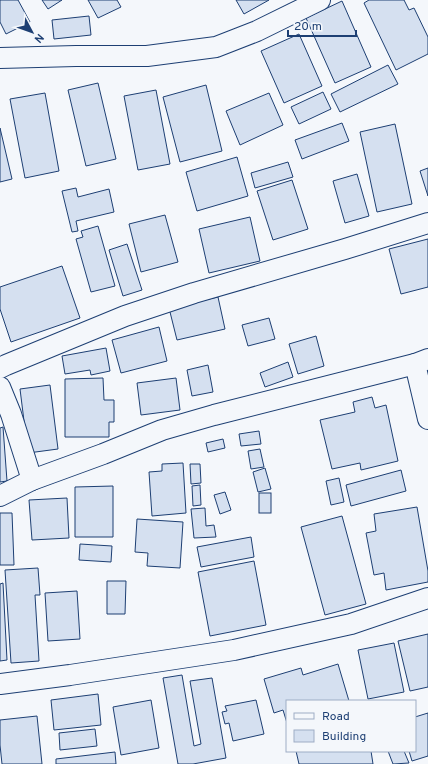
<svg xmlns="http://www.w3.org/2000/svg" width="428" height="764" viewBox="0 0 428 764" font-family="Overpass,sans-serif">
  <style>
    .building { fill: #d5e0f0; stroke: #1d3f73 }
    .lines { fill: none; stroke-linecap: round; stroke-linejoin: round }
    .street-casing { stroke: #1d3f73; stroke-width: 22 }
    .street { stroke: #f4f7fb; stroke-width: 20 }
  </style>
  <rect width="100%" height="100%" fill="#f4f7fb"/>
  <!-- building -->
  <g class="building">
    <path d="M0,0H18L30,22L6,34L0,22Z"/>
    <path d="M42,0H62L48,9Z"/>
    <path d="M88,0H117L121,7L98,18Z"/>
    <path d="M236,0H269L244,14Z"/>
    <path d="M369,0H404L409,10L414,8L428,37V54L396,70L364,3Z"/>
    <path d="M342,1L371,67L335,83L306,18Z"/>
    <path d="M89,16L91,35L54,39L52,20Z"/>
    <path d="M299,34L322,86L284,103L261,51Z"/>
    <path d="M388,65L398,84L340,112L331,94Z"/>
    <path d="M98,83L116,159L86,166L68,90Z"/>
    <path d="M206,85L222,151L180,162L163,97Z"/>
    <path d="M156,90L170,164L138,170L124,96Z"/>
    <path d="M323,92L331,109L299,124L291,107Z"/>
    <path d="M45,93L59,171L25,178L10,99Z"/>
    <path d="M269,93L283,125L240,145L226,111Z"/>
    <path d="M342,123L349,141L302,159L295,140Z"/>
    <path d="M395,124L412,204L377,212L360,132Z"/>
    <path d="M0,128L12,179L0,182Z"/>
    <path d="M237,157L248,196L197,211L186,172Z"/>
    <path d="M288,162L293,177L255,188L251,173Z"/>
    <path d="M428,168V196L420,171Z"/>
    <path d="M357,174L369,216L345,223L333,181Z"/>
    <path d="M292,180L308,229L273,240L257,191Z"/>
    <path d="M76,188L78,197L109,189L114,212L76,221L78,231L72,232L62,191Z"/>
    <path d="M165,215L178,262L141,272L129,224Z"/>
    <path d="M250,217L260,261L209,273L199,229Z"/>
    <path d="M98,226L115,286L91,292L76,239L83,237L81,231Z"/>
    <path d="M428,239V287L401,294L389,249Z"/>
    <path d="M127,244L142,290L123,296L109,250Z"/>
    <path d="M62,266L80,318L11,342L0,309V287Z"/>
    <path d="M218,297L225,329L177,340L169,308Z"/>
    <path d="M269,318L275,339L248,346L242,325Z"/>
    <path d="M159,327L167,361L121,373L112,340Z"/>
    <path d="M316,336L324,366L298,374L289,344Z"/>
    <path d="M106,348L110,371L91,375L90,370L65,374L62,356Z"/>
    <path d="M288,362L293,377L265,387L260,373Z"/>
    <path d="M208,365L213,392L192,396L187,370Z"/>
    <path d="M103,378L104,400H114V422H109V437H65V379Z"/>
    <path d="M176,378L180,410L141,415L137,383Z"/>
    <path d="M50,385L58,449L28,453L20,389Z"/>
    <path d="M372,397L375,408L386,405L398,461L361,470L360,463L332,469L320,420L355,412L353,402Z"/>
    <path d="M3,427L7,481L0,482V428Z"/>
    <path d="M259,431L261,444L241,446L239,434Z"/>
    <path d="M223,439L225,448L208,452L206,443Z"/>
    <path d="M260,449L264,467L251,469L248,451Z"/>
    <path d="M183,463L186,513L152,516L149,472L162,471V464Z"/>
    <path d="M190,464H200L201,483L191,484Z"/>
    <path d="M265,468L271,489L258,492L253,472Z"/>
    <path d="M401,470L406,491L351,506L346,485Z"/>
    <path d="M339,478L344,502L331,505L326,481Z"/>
    <path d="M200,485L201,505L193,506L192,486Z"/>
    <path d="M113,486V537H75V487Z"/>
    <path d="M225,492L231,510L220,514L214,495Z"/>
    <rect x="259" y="493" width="12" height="20"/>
    <path d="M67,498L69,538L32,540L29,500Z"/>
    <path d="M417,507L428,571V582L386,590L384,573L374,575L366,533L376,531L374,514Z"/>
    <path d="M205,508L206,526L214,525L216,537L194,538L191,509Z"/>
    <path d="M0,513H12L14,565H0Z"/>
    <path d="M342,516L366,604L325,615L301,527Z"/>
    <path d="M137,519L183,522L180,568L147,566L148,553L135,552Z"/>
    <path d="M251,537L254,557L201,567L197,547Z"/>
    <path d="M80,544L112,546L111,562L79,560Z"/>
    <path d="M254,561L266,625L210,636L198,572Z"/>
    <path d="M38,568L40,595H35L39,661L11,663L5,570Z"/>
    <path d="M107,581H126L125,614H107Z"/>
    <path d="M3,583L7,660L0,661V584Z"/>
    <path d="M77,591L80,639L48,641L45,593Z"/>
    <path d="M428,634V687L410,691L398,641Z"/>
    <path d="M394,643L404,692L368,699L358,650Z"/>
    <path d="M338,664L349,701H287V723L283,710L274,713L264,679L301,668L303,675Z"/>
    <path d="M182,675L194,746L201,744L190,681L212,678L226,758L193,764H178L163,678Z"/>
    <path d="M98,694L101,725L54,730L51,700Z"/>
    <path d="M151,700L159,748L121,755L113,707Z"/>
    <path d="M256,700L264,734L233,741L229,723L225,724L222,712L227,711L225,706Z"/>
    <path d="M428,713V756L412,761L409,751H415V717Z"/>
    <path d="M37,716L42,764H2L0,745V720Z"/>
    <path d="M95,729L97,746L60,750L59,733Z"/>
    <path d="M296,751H371L373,764H299Z"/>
    <path d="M388,751H404L409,763L393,764Z"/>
    <path d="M115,752L116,764H56V759Z"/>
  </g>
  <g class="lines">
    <defs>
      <g id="street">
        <path d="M0,58L76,56H147L216,47L257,31L320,0"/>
        <path d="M415,364L428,419"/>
        <path d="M0,368L6,365L125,316L194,293L345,249L428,223"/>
        <path d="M0,387L11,414L32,480"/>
        <path d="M0,496L32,480L103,454L162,430L214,415L415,364L428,359"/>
        <path d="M0,684L70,675L234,650L351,624L428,598"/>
      </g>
    </defs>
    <!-- street casing -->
    <use href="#street" class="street-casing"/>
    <!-- street -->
    <use href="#street" class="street"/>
  </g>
  <!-- legend -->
  <rect x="286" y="700" width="130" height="52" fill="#f4f7fb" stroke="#9eadc5"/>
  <rect x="294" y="713" width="20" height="6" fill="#f4f7fb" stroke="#9eadc5"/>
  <text x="322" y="720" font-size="12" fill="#1d3f73">Road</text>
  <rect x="294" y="730" width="20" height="12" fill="#d5e0f0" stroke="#9eadc5"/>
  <text x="322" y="740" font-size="12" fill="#1d3f73">Building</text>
  <!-- north arrow -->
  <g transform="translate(32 32) rotate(131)" stroke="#f4f7fb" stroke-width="3" paint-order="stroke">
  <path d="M0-3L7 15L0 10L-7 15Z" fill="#1d3f73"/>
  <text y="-6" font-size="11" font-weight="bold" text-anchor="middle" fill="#1d3f73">N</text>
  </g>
  <!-- scale -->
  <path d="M288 30v6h68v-6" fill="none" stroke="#1d3f73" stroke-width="2"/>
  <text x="294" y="30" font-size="12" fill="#1d3f73" stroke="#f4f7fb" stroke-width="3" paint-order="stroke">20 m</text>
</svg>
